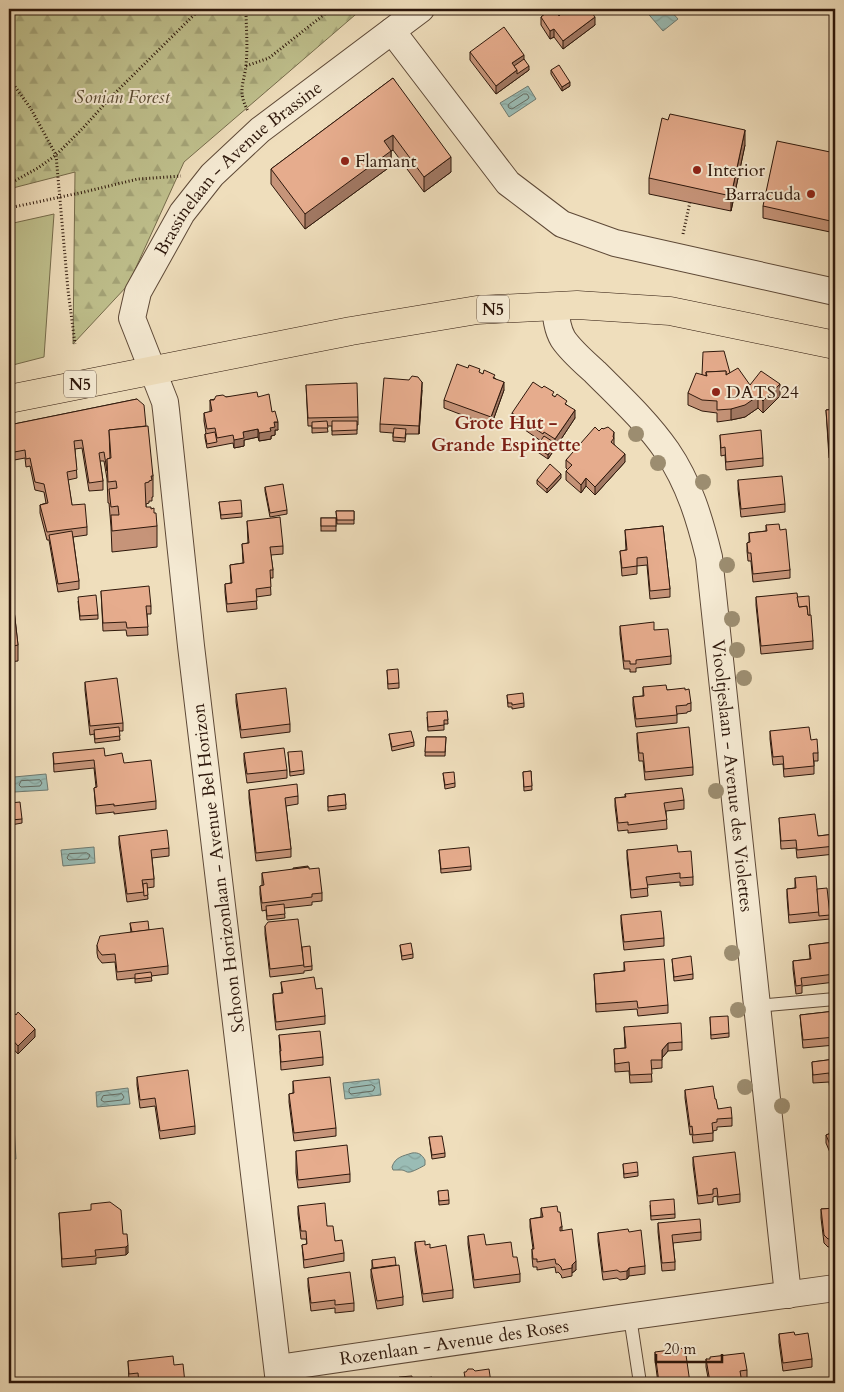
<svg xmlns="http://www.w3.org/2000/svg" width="844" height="1392" viewBox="0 0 844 1392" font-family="Cardo,serif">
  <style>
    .grass { fill: #bfc08d; stroke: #766c4c }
    .forest { fill: url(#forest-firs); stroke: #766c4c }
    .water { fill: url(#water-waves); stroke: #6e7a71 }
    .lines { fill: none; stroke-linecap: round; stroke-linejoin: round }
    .shore { stroke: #646a60; stroke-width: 1 }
    .lane-casing { stroke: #5e4937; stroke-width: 14 }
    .street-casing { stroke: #5e4937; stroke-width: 28 }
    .primary-casing { stroke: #2d170b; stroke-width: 29 }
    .path { stroke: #2d170b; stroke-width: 3; stroke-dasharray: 1 2.5; stroke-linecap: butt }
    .lane { stroke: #f5ead3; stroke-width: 12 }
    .street { stroke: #f5ead3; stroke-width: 26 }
    .primary { stroke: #efdebc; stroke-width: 28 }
    .tree { fill: #9c8d70 }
    .wall { fill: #c69479; stroke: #2d170b }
    .shaded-wall { fill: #a17863; stroke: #2d170b }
    .building { fill: #e6ac8d; stroke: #2d170b }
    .poi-dot { fill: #8f2418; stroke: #f5ead3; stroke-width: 2 }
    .labels { text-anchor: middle; stroke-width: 4; stroke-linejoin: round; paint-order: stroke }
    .shield { fill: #f5ead3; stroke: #695647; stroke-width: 1 }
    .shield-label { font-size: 16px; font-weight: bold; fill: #2d170b }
    .park-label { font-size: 18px; font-style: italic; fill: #594a32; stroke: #f5ead3 }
    .poi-label { font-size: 18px; fill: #2d170b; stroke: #f5ead3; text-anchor: start }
    .street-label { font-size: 18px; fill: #2d170b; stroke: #f5ead3 }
    .neighbourhood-label { font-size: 19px; font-weight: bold; fill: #7a1f14; stroke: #f5ead3 }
  </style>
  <defs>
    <pattern id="forest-firs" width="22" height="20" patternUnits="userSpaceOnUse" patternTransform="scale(1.25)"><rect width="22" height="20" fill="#bfc08d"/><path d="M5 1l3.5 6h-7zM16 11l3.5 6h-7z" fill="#a4a478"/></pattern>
    <pattern id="water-waves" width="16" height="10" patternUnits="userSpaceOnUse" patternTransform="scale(1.25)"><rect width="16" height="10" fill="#9abcb5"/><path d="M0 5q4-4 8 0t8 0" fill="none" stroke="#85a19a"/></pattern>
  </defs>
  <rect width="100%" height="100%" fill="#efdebc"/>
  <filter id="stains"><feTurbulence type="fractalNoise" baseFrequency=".004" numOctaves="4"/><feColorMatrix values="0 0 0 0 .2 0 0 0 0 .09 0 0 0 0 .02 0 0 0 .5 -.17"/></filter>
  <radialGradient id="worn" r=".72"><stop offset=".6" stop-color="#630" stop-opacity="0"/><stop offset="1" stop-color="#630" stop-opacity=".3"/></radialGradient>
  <!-- grass -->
  <path class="grass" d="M54,214L44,357L9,366V224Z"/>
  <!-- forest -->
  <path class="forest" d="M9,9H362L184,162L128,285L73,344L75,172L9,189Z"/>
  <!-- water -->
  <g class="water">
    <path d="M644,9H669L678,19L663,31Z"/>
    <path d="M528,86L536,99L509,117L500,103Z"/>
    <path d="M46,774L48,790L14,792V777Z"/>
    <path d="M94,847L95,863L63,866L61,850Z"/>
    <path d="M379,1079L381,1095L345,1099L343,1083Z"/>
    <path d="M128,1088L130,1104L97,1107L96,1092Z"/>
    <path d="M9,1127H14L16,1159L9,1160Z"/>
    <path d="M412,1153C419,1152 422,1155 425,1160V1165C422,1167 412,1172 410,1172C406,1173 405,1170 402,1170C399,1170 396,1170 393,1170L392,1167C395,1157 403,1156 412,1153Z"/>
  </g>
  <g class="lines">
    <!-- shore -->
    <g class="shore">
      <path d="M524,94H527L529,97L528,99L512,109L509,108L508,106L509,104Z"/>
      <path d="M40,780L42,783L40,786L21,787L19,785L21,781Z"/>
      <path d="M87,853L90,855L88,859L69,860L67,858L69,854Z"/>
      <path d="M372,1085L375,1087L373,1091L351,1094L349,1092V1089L350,1088Z"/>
      <path d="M122,1094L124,1097L122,1100L104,1102L101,1100L103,1096Z"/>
    </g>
    <defs>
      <g id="lane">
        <path d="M757,1006L835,999"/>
        <path d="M630,1317L640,1383"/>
      </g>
      <g id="street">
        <path d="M392,31L508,183L562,224L615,243L835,292"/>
        <path id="s1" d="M555,306C556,317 557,329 563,339C571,351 584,362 595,372C620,397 647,422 667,451C689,483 700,520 709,557L788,1295"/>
        <path id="s2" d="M278,1368L619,1318L835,1288"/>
        <path id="s3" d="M279,1383L191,646L166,410L165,402L132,318L138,292L182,213L212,175L260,130L421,9"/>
      </g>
      <path id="primary" d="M9,399L351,331L477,310L577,305L670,311L835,345"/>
    </defs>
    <!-- lane casing -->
    <use href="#lane" class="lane-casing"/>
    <!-- street casing -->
    <use href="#street" class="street-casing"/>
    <!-- primary casing -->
    <use href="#primary" class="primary-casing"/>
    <!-- path -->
    <g class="path">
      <path d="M246,9C246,27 248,46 246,65C244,84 237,91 248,111"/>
      <path d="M246,66L269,58L331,9"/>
      <path d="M9,78L31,109L56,155L68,290L75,344"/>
      <path d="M9,184L38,168L56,155L83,128L112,96L200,9"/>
      <path d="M9,208L84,192L138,179L181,176"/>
      <path d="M683,234L690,202"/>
    </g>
    <!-- lane -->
    <use href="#lane" class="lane"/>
    <!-- street -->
    <use href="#street" class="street"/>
    <!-- primary -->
    <use href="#primary" class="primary"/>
  </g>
  <!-- trees -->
  <g class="tree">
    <circle cx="636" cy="434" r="8"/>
    <circle cx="658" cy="463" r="8"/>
    <circle cx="703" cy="482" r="8"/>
    <circle cx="727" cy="565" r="8"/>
    <circle cx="732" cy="619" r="8"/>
    <circle cx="737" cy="650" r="8"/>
    <circle cx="744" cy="678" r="8"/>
    <circle cx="716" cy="791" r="8"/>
    <circle cx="732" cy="953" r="8"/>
    <circle cx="738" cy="1010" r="8"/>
    <circle cx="745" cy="1087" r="8"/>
    <circle cx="782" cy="1106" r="8"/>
  </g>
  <!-- wall -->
  <g class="wall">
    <path d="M551,9H589L595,25L563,49L554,37L550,39L541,25V17Z"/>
    <path d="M470,52L524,59L529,70L496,94L470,60Z"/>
    <path d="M551,70L570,86L562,91L551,74Z"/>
    <path d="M393,78L451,172L424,192L393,150L391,151V166L305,229L271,184V169Z"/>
    <path d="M745,145L731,211L649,194V178Z"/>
    <path d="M835,153V233L763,218V206Z"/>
    <path d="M480,373L495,378L504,390L491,426L444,408V400Z"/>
    <path d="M730,373L750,385L780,396L763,413L758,408L745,417L731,420L717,422V413L702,411L688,405V393L702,375Z"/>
    <path d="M306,385L358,417V425H357V434L332,435V426H327L328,432L312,433V426H308Z"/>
    <path d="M422,390L419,434H406L405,442L393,441V433L380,432V424Z"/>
    <path d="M554,396L567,405L575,418L548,459L536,451V447L541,441L512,421V413Z"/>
    <path d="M226,397H258L272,412L278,430H275V435L271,436V439L259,441L258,437L244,440V446L234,448L233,443L207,448L205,438V434L206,433L204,421V413L210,412V400Z"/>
    <path d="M137,399L153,476V497H152V501H149V503L146,504V507L157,526V547L112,552L111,527L109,503H108L107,479L104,461H100L103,481V490L89,491L82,448L75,449L77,478L68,480L72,505L87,527V535L73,537L79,581V589L58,592L49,540H47L40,513V505L46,503L44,492L35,490L30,466L26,467L25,458L9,461V425Z"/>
    <path d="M835,409V462H834L829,458L826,410Z"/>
    <path d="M603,429L614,432V444L625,462L595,495L586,486L581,493L566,480V471L568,470L566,468V460L599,431Z"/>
    <path d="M720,435L763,458V466L726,470L725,455L721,456Z"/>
    <path d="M561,478L547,493L537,484V480Z"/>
    <path d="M738,480L785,504V512L741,517L738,489Z"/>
    <path d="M265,487L287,510V514L270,517L265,491Z"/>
    <path d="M219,502L242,513V517L221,519Z"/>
    <path d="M336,511H354V524H337Z"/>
    <rect x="321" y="518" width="15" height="13"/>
    <path d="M247,521L283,546V554L271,555L273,570V578H270L271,595L256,597L257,609L227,612L225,592V584L231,583L230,565L243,563L242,544L248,543Z"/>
    <path d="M766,525L780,530L790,570V578L753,582L751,562V561H748L747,551V543L749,542V533L766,531Z"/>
    <path d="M663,526L670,589V597L650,599L647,565L637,566V574L622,576L620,551L626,550L625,530Z"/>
    <path d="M9,566L18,645V661L9,662Z"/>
    <path d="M101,591L151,606V614H147L148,635L127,636L126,630L103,631Z"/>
    <path d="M756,597H797L813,641V649L761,654L756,605Z"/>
    <path d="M78,601L98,615V619L80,620Z"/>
    <path d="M620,626L654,630L671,656V664L636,668V672H630V669H624L620,634Z"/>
    <path d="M387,670L399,683V688L388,689Z"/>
    <path d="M85,682L123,723V731H119L120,740L95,743L94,734L90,735L85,690Z"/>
    <path d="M643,687L667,690H685L691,703V711L687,712V713L677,714V723L636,727L633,705V697L643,696Z"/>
    <path d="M236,694L290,724V732L241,738L236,702Z"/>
    <path d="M507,695L524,703V707L512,709V707H508Z"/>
    <path d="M447,711L448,724H444V730L428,731L427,717Z"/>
    <path d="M770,731L811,740L818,753V761H814V774L784,777L783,764L773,765L770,739Z"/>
    <path d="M637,733L693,767V775L645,780L643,761H639L637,741Z"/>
    <path d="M389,734L414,742V746L392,751Z"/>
    <path d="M426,737H446L445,756H425Z"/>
    <path d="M288,752L304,770V774L290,776Z"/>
    <path d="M53,753L105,756L124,763L156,801V809L114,814V812L96,814L94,788L96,787L94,768L54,772Z"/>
    <path d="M244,753L287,770V778L247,783L244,761Z"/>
    <path d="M531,771L532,790L524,791L523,772Z"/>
    <path d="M443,773L455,783V787L445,789Z"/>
    <path d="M249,790L298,796V804L286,806L291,849V857L256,861L249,798Z"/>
    <path d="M345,794L346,809L328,811V796Z"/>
    <path d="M625,794L684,800V809L666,811L667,829L628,833V830L618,831L615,806V798L625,797Z"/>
    <path d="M10,803L22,819V823L11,825Z"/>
    <path d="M779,818L818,836L835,834V854L797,858L796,848L781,849Z"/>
    <path d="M119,836L169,848V856L152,858L154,879V887L147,888L148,899L127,902L119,844Z"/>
    <path d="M439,850L471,866V870L441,873Z"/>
    <path d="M627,850L678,852L693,877V885L680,886V882L647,885L648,896L631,898L627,858Z"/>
    <path d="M309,869L322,893V901L312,902V905L284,908L285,918L267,920L266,910L262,911L260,894V886H262V873Z"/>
    <path d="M795,878L817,889L830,915V919L789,923L787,897V889L795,888Z"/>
    <path d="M621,915L664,938V946L624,950L621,923Z"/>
    <path d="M130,923L149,930L168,966V974L151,976L152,981L135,983V978L117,980L115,962L102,963L98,958L97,953V945L131,932Z"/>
    <path d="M265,926L302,947L312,966V970L304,971V973L270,977L265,934Z"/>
    <path d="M835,942V982L802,986V993L796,994L793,969V961L810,959L809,945Z"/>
    <path d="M400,945L413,954V958L402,960Z"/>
    <path d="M672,959L693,974V979L674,981Z"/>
    <path d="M624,962L668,1005V1013L638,1016L637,1009L596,1012L594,974L624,971Z"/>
    <path d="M9,980L12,991L9,994L12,1005L9,1008L35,1037L18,1054L9,1044Z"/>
    <path d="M281,982L316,989L325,1016V1024L276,1030L273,1002V994L282,993Z"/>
    <path d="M835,1011V1045L803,1048L800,1015Z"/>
    <path d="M710,1017L729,1033V1037L711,1039Z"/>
    <path d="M624,1027L682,1042V1050L668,1051L662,1058V1068L651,1069L652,1082L630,1083L629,1071L615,1072L614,1049L625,1048Z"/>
    <path d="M279,1035L323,1057V1065L281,1070Z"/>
    <path d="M835,1059V1115L833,1116L829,1082L813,1083L812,1062Z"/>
    <path d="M137,1077L195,1126V1134L160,1139L155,1106L140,1108L137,1085Z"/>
    <path d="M293,1081L336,1128V1136L294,1141L289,1102V1094L293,1093Z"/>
    <path d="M685,1090L715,1099L718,1109L732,1118V1126L717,1127V1130L713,1131V1141L693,1143L692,1134L690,1135L685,1098Z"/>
    <path d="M833,1117H835V1163L834,1162L826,1143V1135L833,1132Z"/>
    <path d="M429,1137L445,1153V1157L432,1159Z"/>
    <path d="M296,1151L350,1174V1182L298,1188L296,1173Z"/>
    <path d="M693,1157L740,1194V1202L718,1205L717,1196L713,1197V1202L698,1204L693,1165Z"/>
    <path d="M623,1164L638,1172V1176L624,1178Z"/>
    <path d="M438,1191L449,1200V1204L439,1205Z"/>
    <path d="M650,1205L675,1214V1218L651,1220Z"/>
    <path d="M298,1206L327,1226L335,1241L344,1253V1261L304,1268L302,1245L307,1244L306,1239H301L298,1214Z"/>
    <path d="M541,1208L558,1212L562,1227V1230L576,1270L572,1273V1276L562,1278L561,1275L558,1272L556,1273L555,1267L537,1270V1267H533L532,1257V1249H533L530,1227V1219L541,1217Z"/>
    <path d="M835,1208V1246L828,1247L824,1243L821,1218V1209Z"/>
    <path d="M59,1213L123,1234L128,1253L126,1255L96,1258V1264L62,1267Z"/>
    <path d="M658,1223L701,1232V1240L673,1243L675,1262V1270L662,1271L658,1232Z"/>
    <path d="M629,1232L645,1266V1274L629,1276L627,1279L620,1280L617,1278L603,1280L598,1241V1233Z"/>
    <path d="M468,1236L486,1245L513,1257L520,1274V1282L474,1288L468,1244Z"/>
    <path d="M415,1242L425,1245L430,1248L453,1290V1298L423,1302L415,1250Z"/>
    <path d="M372,1260L396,1265L403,1297V1305L377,1309L371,1277V1269H372Z"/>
    <path d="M308,1278L354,1303V1311L335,1313V1308L311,1311L308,1286Z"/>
    <path d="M779,1334L795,1335L812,1359V1367L783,1371L779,1342Z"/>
    <path d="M655,1352L690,1383H658L655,1360Z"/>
    <path d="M706,1359L747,1370V1378L741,1379L742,1383H709L706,1367Z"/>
    <path d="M128,1361L174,1365L185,1383H138V1381L129,1382Z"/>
  </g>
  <!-- shaded-wall -->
  <g class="shaded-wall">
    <path d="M595,17V25L563,49V41Z"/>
    <path d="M554,29V37L550,39V31Z"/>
    <path d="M524,55V63L514,70L512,63Z"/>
    <path d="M529,66V70L496,94V86L517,70Z"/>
    <path d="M570,82V86L562,91V87Z"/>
    <path d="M745,130V145L731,211V196Z"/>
    <path d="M393,135V150L391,151V166L305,229V214L384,141Z"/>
    <path d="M451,157V172L424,192V177Z"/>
    <path d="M422,382V390L419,434V426Z"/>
    <path d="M504,382V390L491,426V417Z"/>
    <path d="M780,384V396L763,413V401Z"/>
    <path d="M758,396V408L745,417L731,420V409Z"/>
    <path d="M575,410V418L548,459V455L555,443V439Z"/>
    <path d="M274,422H278V430H275V435L271,436V439L259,441V433L270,428Z"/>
    <path d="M258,429V437L244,440V446L234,448V440L243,432Z"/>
    <path d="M625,454V462L595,495V487Z"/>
    <path d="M561,474V478L547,493V489Z"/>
    <path d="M586,478V486L581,493V485Z"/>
    <path d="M12,983V991L9,995V986Z"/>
    <path d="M12,997V1005L9,1008V1000Z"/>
    <path d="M35,1029V1037L18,1054V1046Z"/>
    <path d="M668,1043V1051L662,1058V1050Z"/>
    <path d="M128,1245V1253L126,1255V1247Z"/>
    <path d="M576,1261V1270L572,1273V1265Z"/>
    <path d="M629,1268V1276L627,1279V1271Z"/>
  </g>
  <!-- building -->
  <g class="building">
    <path d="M551,9H553L559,16L561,14L557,9H589L595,17L563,41L554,29L550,31L541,17Z"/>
    <path d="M504,27L524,55L512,63L517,70L496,86L470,52Z"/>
    <path d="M524,59L529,66L517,74V70L514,66Z"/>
    <path d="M559,65L570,82L562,87L551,70Z"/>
    <path d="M393,78L451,157L424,177L393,135L384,141L391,151L305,214L271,169Z"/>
    <path d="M670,114L745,130L731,196L649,178L662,118L668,120Z"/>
    <path d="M777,141L835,153V222L763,206Z"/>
    <path d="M724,351L730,373L726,375V371L706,372V376L702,375L703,352Z"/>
    <path d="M457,364L468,368L469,365L480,369L479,372L483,374L484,370L495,375L493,378L504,382L491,417L444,400Z"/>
    <path d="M738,368L750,385L761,371L780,384L763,401L758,396L745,405L731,409L717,410V401L702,400L688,393L696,373L707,376L706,372L726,371V375Z"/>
    <path d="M412,376L418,377L421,381L422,382L419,426L380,424L384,378L409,380Z"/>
    <path d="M533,382L542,388L544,386L554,392L552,395L555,397L557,394L567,401L565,404L575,410L555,439L544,432L543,434L512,413Z"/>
    <path d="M357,383L358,417L308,418L306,385Z"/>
    <path d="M257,392L258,397L269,394L272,412L275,411L278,422H274L275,427L270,428L271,431L259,433L258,429L243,432L244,438L234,440L233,435L217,438L215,428L207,429L204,413L212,411L210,400H214L216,396L223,395L226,397Z"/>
    <path d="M137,399L144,405L146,426L109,430L110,458L107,459V471L104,452L99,453L103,481L89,483L82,440L74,441L77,470L67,472L72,505L85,504L87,527L47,532L40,505L48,503L44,484L35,482L30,458L26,459L25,450L9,453V425Z"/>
    <path d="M835,409V454H834L829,450L826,410Z"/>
    <path d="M327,421L328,428H312V422Z"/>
    <path d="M332,421H357V430L332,431Z"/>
    <path d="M148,426L153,476H151L152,480L149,481V482L145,483L146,507H151V509L154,508V513H156L157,526L112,531L111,515H119L118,506L111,507L109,489L117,488L116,481L108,482L107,459L111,458L109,430Z"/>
    <path d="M595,427L599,431L602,428L603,429L608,427L614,432L613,437L614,438L611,442L625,454L595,487L586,478L581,485L566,471L572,465L566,460Z"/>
    <path d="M394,428L406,429L405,438L393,437Z"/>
    <path d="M761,430L763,458L726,462L725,447L721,448L720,435Z"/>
    <path d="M215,432L217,442L207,444L205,434Z"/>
    <path d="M544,436L555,443L548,455L536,447Z"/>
    <path d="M550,464L561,474L547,489L537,480Z"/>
    <path d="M782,476L785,504L741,509L738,480Z"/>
    <path d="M283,484L287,510L270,513L265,487Z"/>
    <path d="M241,500L242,513L221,515L219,502Z"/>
    <path d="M336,511H354V520H337Z"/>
    <path d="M280,517L283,546L270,547L273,570H270L271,587L256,589L257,601L227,604L225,584L232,583L230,565L244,563L242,544L249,543L247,521Z"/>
    <rect x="321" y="518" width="15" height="8"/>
    <path d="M779,524L780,530L786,529L790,570L753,574L751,554V553H748L747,543L750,542L749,533L767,531L766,525Z"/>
    <path d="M663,526L670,589L650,591L647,557L637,558V566L622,568L620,551L627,550L625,530Z"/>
    <path d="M72,531L79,581L58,584L49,535Z"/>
    <path d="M9,566L18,645L9,647Z"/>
    <path d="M149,586L151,606H146L148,627L127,628L126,622L103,623L101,591Z"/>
    <path d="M797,593L799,607L807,606L808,615H811L813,641L761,646L756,597Z"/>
    <path d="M96,595L98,615L80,616L78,597Z"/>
    <path d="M809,596L810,615H808L807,606L799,607L797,597Z"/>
    <path d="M654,622V630L668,629L671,656L636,660V664H630V661H624L620,626Z"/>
    <path d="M398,669L399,683L388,684L387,670Z"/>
    <path d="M117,678L123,723L90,726L85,682Z"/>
    <path d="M666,685L667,690L685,688V690L689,689L691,703L687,704V705L676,706L677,715L636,719L633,697L644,696L643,687Z"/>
    <path d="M286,688L290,724L241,730L236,694Z"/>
    <path d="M523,693L524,703L512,705V703H508L507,695Z"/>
    <path d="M447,711L448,720H444V725L428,727L427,712Z"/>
    <path d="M119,727L120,736L95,739L94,730Z"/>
    <path d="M689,727L693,767L645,772L643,753H639L637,733Z"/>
    <path d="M809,727L811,740L817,739L818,753H813L814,766L784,769L783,756L773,757L770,731Z"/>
    <path d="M411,731L414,742L392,747L389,734Z"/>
    <path d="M426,737H446L445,752H425Z"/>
    <path d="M104,748L105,756L122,753L124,763L151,760L156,801L114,806V804L96,806L94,788L97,787L94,760L54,764L53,753Z"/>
    <path d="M284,748L287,770L247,774L244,753Z"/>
    <path d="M302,751L304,770L290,772L288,752Z"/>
    <path d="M531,771L532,786L524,787L523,772Z"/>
    <path d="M454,772L455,783L445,785L443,773Z"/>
    <path d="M297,784L298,796L285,798L291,849L256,853L249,790Z"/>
    <path d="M682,788L684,800L664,803L667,820L628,825V822L618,823L615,798L626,797L625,794Z"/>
    <path d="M345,794L346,805L328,807V796Z"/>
    <path d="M20,802L22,819L11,820L10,803Z"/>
    <path d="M815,814L818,836L835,834V846L797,850L796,840L781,841L779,818Z"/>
    <path d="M167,830L169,848L151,850L154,879L142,880L144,892L127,894L119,836Z"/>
    <path d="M677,845L678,852L691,851L693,877L680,878V873L646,877L648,888L631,890L627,850Z"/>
    <path d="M469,847L471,866L441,869L439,850Z"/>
    <path d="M308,866V867L293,869V868Z"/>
    <path d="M309,867V869L319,868L322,893L312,894V897L262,903L260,886L264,885L262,873Z"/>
    <path d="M816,876L819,912L789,915L787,889L796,888L795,878Z"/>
    <path d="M147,883L148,895L144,896L143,884Z"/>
    <path d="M827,888L830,915L819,916L817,889Z"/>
    <path d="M284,904L285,914L267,916L266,906Z"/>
    <path d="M661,911L664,938L624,942L621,915Z"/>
    <path d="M298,919L304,965L270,969L265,926L268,922Z"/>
    <path d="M148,921L149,930L132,932L130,923Z"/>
    <path d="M163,928L168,966L117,972L115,954L102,955L98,950L97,945L100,936Z"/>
    <path d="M835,942V974L801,978L802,985L796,986L793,961L811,959L809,945Z"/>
    <path d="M411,943L413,954L402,956L400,945Z"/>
    <path d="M310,946L312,966L304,967L302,947Z"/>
    <path d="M691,956L693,974L674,977L672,959Z"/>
    <path d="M664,959L668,1005L638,1008L637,1001L596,1004L594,974L625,971L624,962Z"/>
    <path d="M151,972L152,977L135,979V974Z"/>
    <path d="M314,977L316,989L322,988L325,1016L276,1022L273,994L283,993L281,982Z"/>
    <path d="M9,980L12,983L9,986Z"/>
    <path d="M9,993L12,997L9,1000Z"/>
    <path d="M9,1007L16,1015L18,1012L35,1029L18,1046L9,1036Z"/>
    <path d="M835,1011V1037L803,1040L800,1015Z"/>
    <path d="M728,1016L729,1033L711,1035L710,1017Z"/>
    <path d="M681,1023L682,1042L668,1043L662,1050V1060H651L652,1074L630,1075L629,1062L615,1064L614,1049L626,1048L624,1027Z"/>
    <path d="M320,1031L323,1057L281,1062L280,1051H281L279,1035Z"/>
    <path d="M835,1059V1107H833L829,1073L813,1075L812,1062Z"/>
    <path d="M188,1070L195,1126L160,1131L155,1098L140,1100L137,1077Z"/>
    <path d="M330,1077L336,1128L294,1133L289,1094L294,1093L293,1081Z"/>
    <path d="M713,1086L715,1099H716L718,1109L731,1107L732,1118L717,1119V1122L712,1123L713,1133L693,1135L692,1126L690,1127L685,1090Z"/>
    <path d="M833,1117H835V1155L834,1154L826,1135L834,1132Z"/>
    <path d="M442,1136L445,1153L432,1155L429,1137Z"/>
    <path d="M347,1145L350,1174L298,1180L296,1151Z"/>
    <path d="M735,1152L740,1194L718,1197L717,1188L713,1189V1194L698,1196L693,1157Z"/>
    <path d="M637,1162L638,1172L624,1174L623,1164Z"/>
    <path d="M448,1190L449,1200L439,1201L438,1191Z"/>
    <path d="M674,1199L675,1214L651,1216L650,1201Z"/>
    <path d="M110,1202L121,1210L123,1234H127L128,1245L126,1247L95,1250L96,1256L62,1259L59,1213L91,1210V1204Z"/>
    <path d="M325,1203L327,1226H333L335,1241L342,1240L344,1253L304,1260L302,1245L307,1244L306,1231H301L298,1206Z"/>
    <path d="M557,1206L558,1212H560L562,1227H560V1231L572,1229L576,1261L572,1265V1268L562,1270L561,1267L558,1264H556L555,1259L537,1262V1259H533L532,1249H534L530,1219L543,1217L541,1208Z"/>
    <path d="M835,1208V1238L828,1239L824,1235L821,1209Z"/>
    <path d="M700,1219L701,1232L672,1235L675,1262L662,1263L658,1223Z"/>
    <path d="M628,1229L629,1232L641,1230L645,1266L629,1268L627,1271L620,1272L617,1270L603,1272L598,1233Z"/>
    <path d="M484,1234L486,1245L511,1242L513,1257H517L520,1274L474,1280L468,1236Z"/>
    <path d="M425,1241V1245L430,1244V1248L446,1245L453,1290L423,1294L415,1242Z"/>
    <path d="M395,1257L396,1265L373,1268L372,1260Z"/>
    <path d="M399,1265L403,1297L377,1301L371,1269Z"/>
    <path d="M350,1272L354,1303L335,1305V1300L311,1303L308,1278Z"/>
    <path d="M794,1332L795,1335L808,1333L812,1359L783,1363L779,1334Z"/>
    <path d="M685,1348L690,1383H659L655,1352Z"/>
    <path d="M744,1353L747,1370L740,1371L742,1383H716V1381L710,1382L706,1359H710V1357Z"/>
    <path d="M173,1356L174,1365L183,1364L185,1383H139L138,1373L129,1374L128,1361Z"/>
    <path d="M468,1369H473L475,1371L489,1369L491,1383H466L464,1372H466Z"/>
    <path d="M412,1376V1380L432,1377V1379L438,1378L439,1383H400L399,1377Z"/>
  </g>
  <!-- markers -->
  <g class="poi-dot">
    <circle cx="345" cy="161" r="5"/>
    <circle cx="697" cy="170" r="5"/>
    <circle cx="811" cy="194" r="5"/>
    <circle cx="716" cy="392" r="5"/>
  </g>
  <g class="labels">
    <!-- shield labels -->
    <g class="shield">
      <rect x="477" y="295.5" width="32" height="27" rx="4"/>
      <rect x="64" y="370.5" width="32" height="27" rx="4"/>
    </g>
    <g class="shield-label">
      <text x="493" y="315">N5</text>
      <text x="80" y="390">N5</text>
    </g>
    <!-- park labels -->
    <g class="park-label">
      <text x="122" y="103">Sonian Forest</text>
    </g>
    <!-- poi labels -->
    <g class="poi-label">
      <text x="355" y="167">Flamant</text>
      <text x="707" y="176">Interior</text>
      <text x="801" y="200" text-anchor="end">Barracuda</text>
      <text x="726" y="398">DATS 24</text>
    </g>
    <!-- street labels -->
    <g class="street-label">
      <text dy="6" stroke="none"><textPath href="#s3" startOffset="1266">Brassinelaan - Avenue Brassine</textPath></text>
      <text dy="6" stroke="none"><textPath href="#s1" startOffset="522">Viooltjeslaan - Avenue des Violettes</textPath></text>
      <text transform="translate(218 868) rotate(-97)" y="6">Schoon Horizonlaan - Avenue Bel Horizon</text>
      <text dy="6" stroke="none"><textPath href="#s2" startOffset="178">Rozenlaan - Avenue des Roses</textPath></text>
    </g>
    <!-- neighbourhood labels -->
    <g class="neighbourhood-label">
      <text x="506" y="429">Grote Hut -<tspan x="506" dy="22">Grande Espinette</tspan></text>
    </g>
  </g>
  <!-- margin -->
  <rect width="844" height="1392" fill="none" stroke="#efdebc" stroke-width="30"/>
  <rect x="10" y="10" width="824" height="1372" fill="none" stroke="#2d170b" stroke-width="2.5"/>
  <rect x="15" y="15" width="814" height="1362" fill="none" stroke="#2d170b"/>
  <!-- scale -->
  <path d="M656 1354v8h66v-8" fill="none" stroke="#2d170b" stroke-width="2.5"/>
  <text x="664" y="1354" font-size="15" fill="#2d170b" stroke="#f5ead3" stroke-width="4" paint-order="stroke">20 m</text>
  <rect width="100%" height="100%" filter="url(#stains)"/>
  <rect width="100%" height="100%" fill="url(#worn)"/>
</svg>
